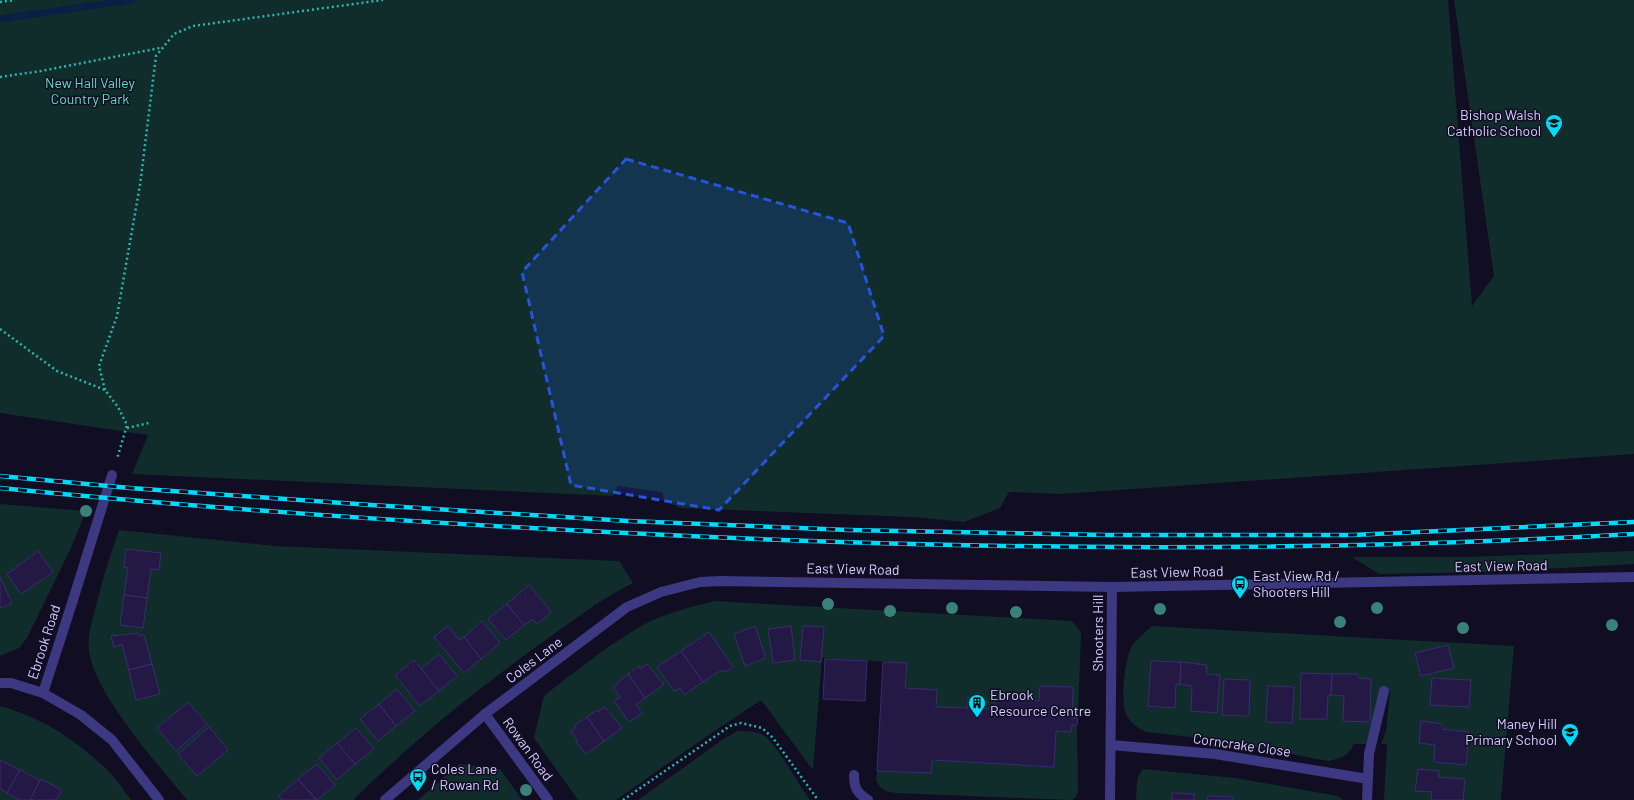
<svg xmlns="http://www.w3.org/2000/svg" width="1634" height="800" viewBox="0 0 1634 800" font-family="Barlow,sans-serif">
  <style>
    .green { fill: #102d2c }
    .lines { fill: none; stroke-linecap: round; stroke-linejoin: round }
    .stream { stroke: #0b1f44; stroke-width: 7 }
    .building { fill: #231944; stroke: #3a2b70 }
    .path { stroke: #2cb6b1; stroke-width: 2.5; stroke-dasharray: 2 3; stroke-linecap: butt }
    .lane { stroke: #3c3882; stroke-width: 10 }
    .street { stroke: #3c3882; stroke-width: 10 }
    .rail-casing { stroke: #00dbfa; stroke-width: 4.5 }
    .rail { stroke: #110d23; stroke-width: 3; stroke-dasharray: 9; stroke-linecap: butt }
    .tree { fill: #39827a }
    .marked { fill: #2654da; fill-opacity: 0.2; stroke: #2654da; stroke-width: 3; stroke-dasharray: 8 5; stroke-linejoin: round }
    .labels { text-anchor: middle; stroke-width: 3; stroke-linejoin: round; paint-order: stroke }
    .park-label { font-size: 14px; fill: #59e1c2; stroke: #110d23 }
    .poi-label { font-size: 14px; fill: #d6cfff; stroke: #110d23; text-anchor: start }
    .street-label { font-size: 14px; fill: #d6cfff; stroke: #110d23 }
  </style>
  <rect width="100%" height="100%" fill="#110d23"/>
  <!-- green -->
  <g class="green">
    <path d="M0,0H1448L1472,306L1494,276L1454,0H1634V454L1061,494L1009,492L1000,508L964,522L913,517L680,508L665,501L662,492L618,486L613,496L132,474L148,435L0,413Z"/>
    <path d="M0,504L86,511L70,550L27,638L19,648L0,656Z"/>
    <path d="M119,530L275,546L619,561L633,583C602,598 575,619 547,639C478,688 413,741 353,800H187C159,766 94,693 89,651C87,635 92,621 96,606C102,581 110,555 119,530Z"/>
    <path d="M1634,551V564L1486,572L1379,574L1352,557H1465Z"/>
    <path d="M715,601L1072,621L1081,632L1078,718H1072L1073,687L1040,686L1039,701L996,698L995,709L980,708L968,698V708L936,707L937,690L905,688L907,663L822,658L813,770L761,700L707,736L616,800H578L534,738L543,699L546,694C578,670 609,644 643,625C666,613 691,607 715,601Z"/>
    <path d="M1152,626L1514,646L1501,800H1384L1387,744H1381L1386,731L1390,691L1380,690L1366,744H1354C1348,757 1341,758 1328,761L1217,740L1146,732C1137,728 1128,721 1125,711C1121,698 1125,657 1132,646C1137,639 1146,632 1152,626Z"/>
    <path d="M0,706C43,717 82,744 112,775C119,783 125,792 131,800H0Z"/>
    <path d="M1072,725H1077L1078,792L1075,798L1071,800L896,793C886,791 880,790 876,780L877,771L931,773L932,760L1054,767L1056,731L1071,732Z"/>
    <path d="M738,731C746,731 757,731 765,736C779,748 798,784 810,800H638L725,738Z"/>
    <path d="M459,764L500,769L522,800H418Z"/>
    <path d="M1143,769L1235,778L1338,796L1343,800H1136C1137,790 1135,776 1143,769Z"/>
  </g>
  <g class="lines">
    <!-- stream -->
    <path class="stream" d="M0,19L132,0"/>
  </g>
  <!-- building -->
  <g class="building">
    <path d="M126,549L161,553L159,570L151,569L147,598L124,595L128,568L124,567Z"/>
    <path d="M38,551L53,572L21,594L7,574Z"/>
    <path d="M0,577L12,603L0,608Z"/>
    <path d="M529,585L551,612L537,624L532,619L524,625L507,604Z"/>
    <path d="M124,595L147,598L143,628L120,625Z"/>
    <path d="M507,604L524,625L506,640L488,619Z"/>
    <path d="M482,621L500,643L481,659L464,637Z"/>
    <path d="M448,626L459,640L464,637L481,659L464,673L434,637Z"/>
    <path d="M755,626L766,658L745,666L734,634Z"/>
    <path d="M791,626L795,660L773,663L768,629Z"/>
    <path d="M803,626L824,627L821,662L800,660Z"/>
    <path d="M709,632L733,667L726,672L724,670L721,672L720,671L703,682L681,651Z"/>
    <path d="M138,633L139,636L144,635L152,664L129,670L122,644L114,647L111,636Z"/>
    <path d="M1448,645L1454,668L1421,676L1415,653Z"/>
    <path d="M681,651L703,682L684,695L680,688L674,691L657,667Z"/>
    <path d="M439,654L457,676L439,691L421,669Z"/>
    <path d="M825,659L867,661L865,701L823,699Z"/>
    <path d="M414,660L439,691L420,706L395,675Z"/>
    <path d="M1151,661L1181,662L1180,684H1176L1175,708L1148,706Z"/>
    <path d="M883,662L907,663L905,688L937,690L936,707L968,708V698L980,699V708L995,709V698L1039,701L1040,686L1073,687L1072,718H1078L1077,725H1072L1071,732L1056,731L1054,767L932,760L931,773L877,771Z"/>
    <path d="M1181,662L1207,665L1206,674L1220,675L1217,713L1191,711L1192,686L1180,684Z"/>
    <path d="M152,664L160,694L136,700L129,670Z"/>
    <path d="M647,664L664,684L645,698L628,674L639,666L640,669Z"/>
    <path d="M1301,673L1332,674L1331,695H1328L1327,719H1300Z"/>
    <path d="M628,674L645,698L636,705L642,713L629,722L614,701L620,697L613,688L618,684L617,683Z"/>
    <path d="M1332,674H1358V678L1371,679L1370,722L1343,721L1344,696L1331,695Z"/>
    <path d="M1432,678L1471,680L1469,707L1430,705Z"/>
    <path d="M1224,679L1250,680L1249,716L1222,715Z"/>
    <path d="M1268,686L1294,687L1292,723L1266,722Z"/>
    <path d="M397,689L415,711L396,726L379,704Z"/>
    <path d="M188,702L207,724L176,751L157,728Z"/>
    <path d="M379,704L396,726L378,741L360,719Z"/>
    <path d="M605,707L622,728L604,741L587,717L597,710L598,712Z"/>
    <path d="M587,717L604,741L586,754L576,742L578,741L571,731L576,728L574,726Z"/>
    <path d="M1421,721L1442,724V729L1469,732L1466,765L1434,762L1435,745L1419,743Z"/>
    <path d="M209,727L228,750L197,776L178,754Z"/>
    <path d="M356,728L374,749L355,764L337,743Z"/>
    <path d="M337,743L355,764L337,780L319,758Z"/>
    <path d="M0,760L20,770L7,793L0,789Z"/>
    <path d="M317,764L335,785L317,800L298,779Z"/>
    <path d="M1418,769L1439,771L1438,777L1465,779L1463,800H1431L1432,792L1415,791Z"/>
    <path d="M20,770L40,781L30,800H20L7,793Z"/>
    <path d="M41,779L62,790L56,800H30Z"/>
    <path d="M298,779L316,800H282L279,796Z"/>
    <path d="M1172,793L1194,794V800H1172Z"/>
    <path d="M1208,796L1233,797V800H1207Z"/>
  </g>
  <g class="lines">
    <!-- path -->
    <g class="path">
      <path d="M0,2L15,0"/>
      <path d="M0,77L41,71L160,48"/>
      <path d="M0,329L57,371L105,390L118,407L127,425L117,459"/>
      <path d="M105,390L99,366L117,316L140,185L156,56L174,34L193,26L383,0"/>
      <path d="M127,428L149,423"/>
      <path d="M623,800L730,726L741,723L762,728L773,738L818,800"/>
    </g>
    <!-- lane -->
    <g class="lane">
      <path d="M73,600L112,475"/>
      <path d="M1369,754L1384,691"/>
    </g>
    <!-- street -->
    <g class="street">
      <path d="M0,683H11L43,693L81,715L112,740L159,800"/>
      <path d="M43,693L73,600"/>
      <path d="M485,714L548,800"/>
      <path d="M1111,745L1215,754L1368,779"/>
      <path d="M854,775C854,788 857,793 868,800"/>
      <path d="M385,800L485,714L627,607L661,592L700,582L720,581L1112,587L1634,577"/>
      <path d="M1110,800L1112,587"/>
      <path d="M1367,800L1369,754"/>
    </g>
    <defs>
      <g id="rail">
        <path d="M0,476L130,488L371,505L628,521L848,530L1106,535H1353L1634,522"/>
        <path d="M0,488C202,508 404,522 607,532C949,550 1292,554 1634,534"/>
      </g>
    </defs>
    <!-- rail casing -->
    <use href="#rail" class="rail-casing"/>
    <!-- rail -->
    <use href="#rail" class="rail"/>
  </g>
  <!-- trees -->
  <g class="tree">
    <circle cx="86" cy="511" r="6"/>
    <circle cx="828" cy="604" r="6"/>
    <circle cx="952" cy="608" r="6"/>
    <circle cx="1377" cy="608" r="6"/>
    <circle cx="1160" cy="609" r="6"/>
    <circle cx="890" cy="611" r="6"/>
    <circle cx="1016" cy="612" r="6"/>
    <circle cx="1340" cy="622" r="6"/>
    <circle cx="1612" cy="625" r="6"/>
    <circle cx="1463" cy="628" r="6"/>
    <circle cx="526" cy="790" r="6"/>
  </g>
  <!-- marked area -->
  <path class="marked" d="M626,159L848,223L884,336L719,510L571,485L522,272Z"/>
  <!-- icons -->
  <defs>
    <symbol id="school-pin" viewBox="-11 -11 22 30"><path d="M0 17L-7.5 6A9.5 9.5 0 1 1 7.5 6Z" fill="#00dbfa" stroke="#110d23"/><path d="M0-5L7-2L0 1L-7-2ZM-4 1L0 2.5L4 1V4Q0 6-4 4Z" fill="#111"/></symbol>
    <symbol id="bus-pin" viewBox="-11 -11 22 30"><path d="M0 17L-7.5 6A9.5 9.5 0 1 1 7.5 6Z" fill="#00dbfa" stroke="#110d23"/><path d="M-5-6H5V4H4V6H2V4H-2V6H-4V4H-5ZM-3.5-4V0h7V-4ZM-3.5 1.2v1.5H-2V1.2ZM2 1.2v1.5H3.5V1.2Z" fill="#111"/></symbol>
    <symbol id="building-pin" viewBox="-11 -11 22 30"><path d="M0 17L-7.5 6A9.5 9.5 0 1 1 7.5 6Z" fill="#00dbfa" stroke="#110d23"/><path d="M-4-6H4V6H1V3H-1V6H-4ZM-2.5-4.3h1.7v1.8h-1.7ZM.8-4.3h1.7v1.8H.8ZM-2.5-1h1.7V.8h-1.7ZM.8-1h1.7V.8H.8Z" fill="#111"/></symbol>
  </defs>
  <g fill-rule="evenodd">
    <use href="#school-pin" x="1544" y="113" width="20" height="27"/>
    <use href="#bus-pin" x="1230" y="574" width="20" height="27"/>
    <use href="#building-pin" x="967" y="693" width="20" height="27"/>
    <use href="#school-pin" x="1560" y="722" width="20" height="27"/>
    <use href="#bus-pin" x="408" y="767" width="20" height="27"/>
  </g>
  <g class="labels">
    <!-- park labels -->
    <g class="park-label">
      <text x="90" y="88">New Hall Valley<tspan x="90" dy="16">Country Park</tspan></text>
    </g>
    <!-- poi labels -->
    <g class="poi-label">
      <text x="1541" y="120" text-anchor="end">Bishop Walsh<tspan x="1541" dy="16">Catholic School</tspan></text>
      <text x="1253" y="581">East View Rd /<tspan x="1253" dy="16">Shooters Hill</tspan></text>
      <text x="990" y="700">Ebrook<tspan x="990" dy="16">Resource Centre</tspan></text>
      <text x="1557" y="729" text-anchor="end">Maney Hill<tspan x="1557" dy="16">Primary School</tspan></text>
      <text x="431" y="774">Coles Lane<tspan x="431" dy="16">/ Rowan Rd</tspan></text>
    </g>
    <!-- street labels -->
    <g class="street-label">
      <text transform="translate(1501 566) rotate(-1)" y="5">East View Road</text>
      <text transform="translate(853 569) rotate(1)" y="5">East View Road</text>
      <text transform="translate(1177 572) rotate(-1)" y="5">East View Road</text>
      <text transform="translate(1098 633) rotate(-90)" y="5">Shooters Hill</text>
      <text transform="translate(44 642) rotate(-72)" y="5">Ebrook Road</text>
      <text transform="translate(534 660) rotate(-37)" y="5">Coles Lane</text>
      <text transform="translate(1242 745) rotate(8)" y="5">Corncrake Close</text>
      <text transform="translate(528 749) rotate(54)" y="5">Rowan Road</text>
    </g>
  </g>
</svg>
